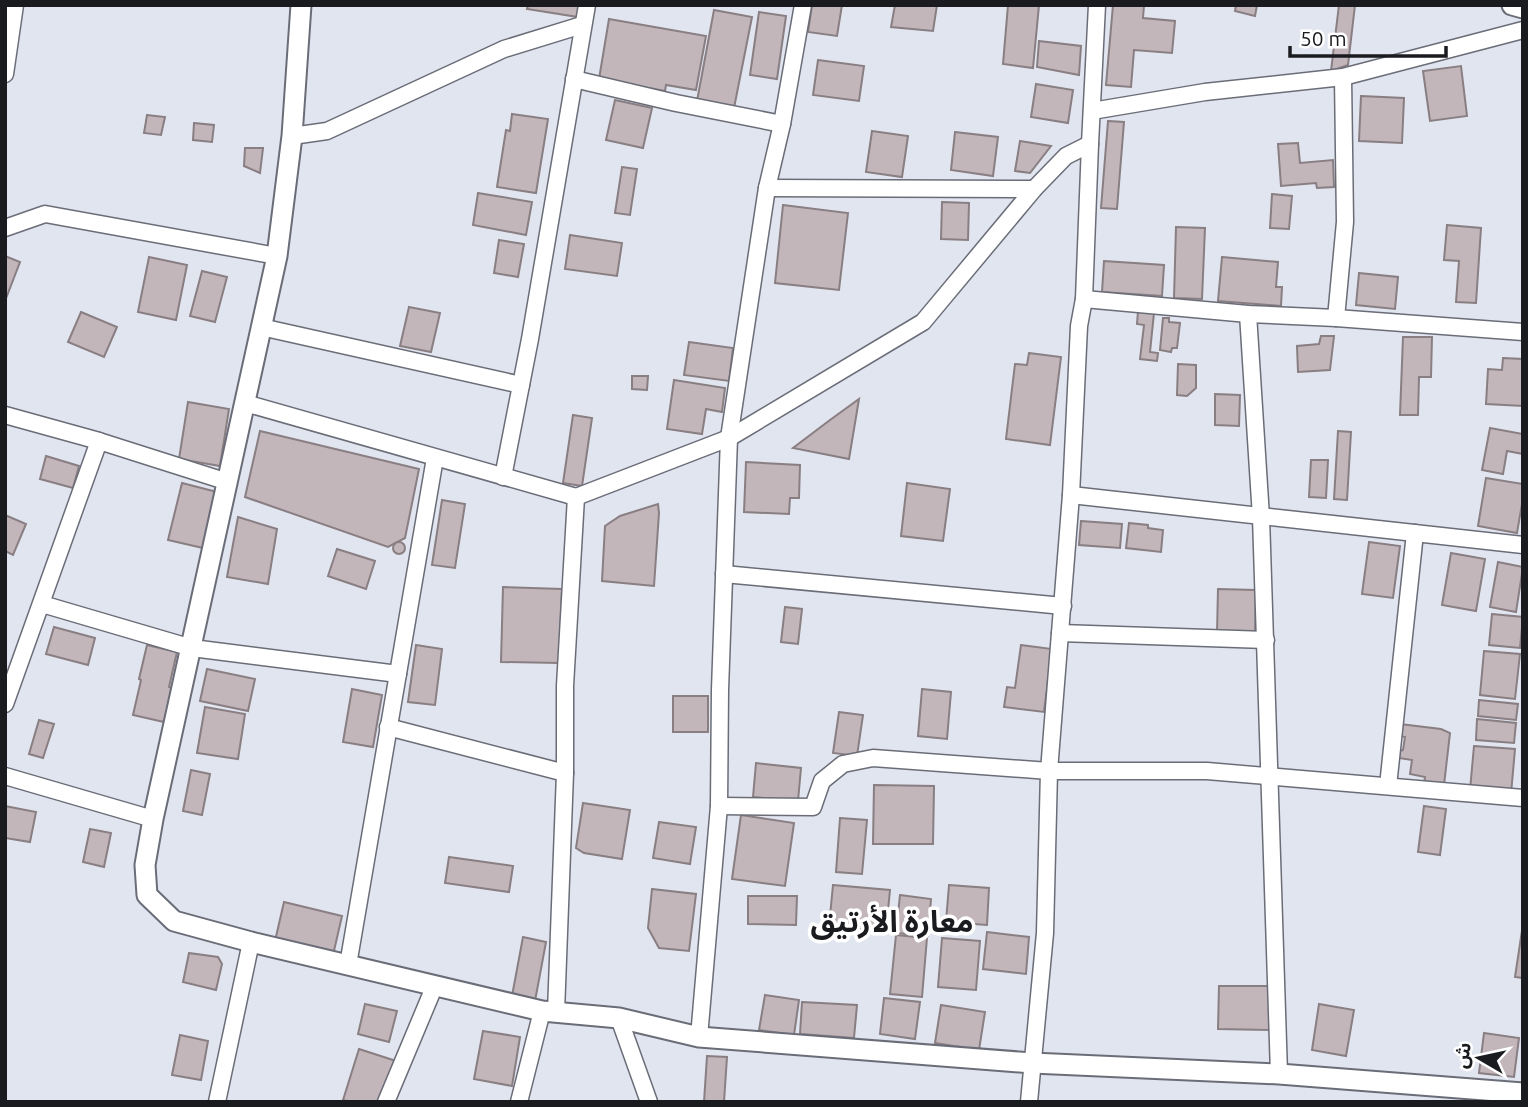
<svg xmlns="http://www.w3.org/2000/svg" width="1528" height="1107" viewBox="0 0 1528 1107" font-family="Ubuntu,'Noto Sans Arabic',sans-serif">
  <style>
    .building { fill: #c2b6bb; stroke: #897e82; stroke-width: 2 }
    .lines { fill: none; stroke-linecap: round; stroke-linejoin: round }
    .minor-casing { stroke: #6a6d77; stroke-width: 19 }
    .tertiary-casing { stroke: #6a6d77; stroke-width: 23 }
    .minor { stroke: #fff; stroke-width: 16 }
    .tertiary { stroke: #fff; stroke-width: 19 }
    .labels { text-anchor: middle; stroke-width: 7; stroke-linejoin: round; paint-order: stroke }
    .district-label { font-size: 30px; font-weight: bold; fill: #1a1b1f; stroke: #fff }
  </style>
  <rect width="100%" height="100%" fill="#e1e5f0"/>
  <!-- building -->
  <g class="building">
    <path d="M528,5H580L578,17L527,9Z"/>
    <path d="M812,5H842L837,36L808,32Z"/>
    <path d="M895,5H937L933,31L891,27Z"/>
    <path d="M1008,5H1039L1033,68L1003,64Z"/>
    <path d="M1113,5H1144L1143,18L1175,21L1172,53L1134,50L1131,87L1106,85Z"/>
    <path d="M1236,5H1257L1255,16L1235,11Z"/>
    <path d="M1339,5H1355L1348,65L1331,71Z"/>
    <path d="M714,10L752,17L734,108L697,101Z"/>
    <path d="M759,12L786,16L777,79L750,75Z"/>
    <path d="M609,19L706,36L696,90L666,85L665,91L599,79Z"/>
    <path d="M1039,41L1081,46L1079,75L1037,67Z"/>
    <path d="M818,60L864,66L859,101L813,95Z"/>
    <path d="M1461,66L1467,116L1430,121L1423,71Z"/>
    <path d="M1036,84L1073,90L1068,123L1031,117Z"/>
    <path d="M1361,96L1404,98L1402,143L1359,141Z"/>
    <path d="M615,100L652,108L643,148L606,140Z"/>
    <path d="M512,114L548,119L536,193L497,187L506,130L510,131Z"/>
    <path d="M147,115L165,117L161,135L144,133Z"/>
    <path d="M1108,121L1124,122L1117,209L1101,208Z"/>
    <path d="M194,123L214,125L212,142L193,140Z"/>
    <path d="M872,131L908,136L902,177L866,172Z"/>
    <path d="M955,132L998,137L993,176L951,170Z"/>
    <path d="M1020,141L1051,146L1030,173L1015,171Z"/>
    <path d="M1298,143L1300,163L1333,160L1334,187L1317,188L1316,183L1281,186L1278,144Z"/>
    <path d="M245,148H263L260,173L244,166Z"/>
    <path d="M622,167L637,169L630,215L615,213Z"/>
    <path d="M478,193L532,202L526,235L473,225Z"/>
    <path d="M1272,194L1292,196L1289,229L1270,228Z"/>
    <path d="M942,202L969,203L968,240L941,239Z"/>
    <path d="M783,205L848,213L839,290L775,283Z"/>
    <path d="M1447,225L1481,228L1476,303L1456,302L1459,261L1444,260Z"/>
    <path d="M1176,227L1205,228L1202,299L1174,298Z"/>
    <path d="M570,235L622,243L617,276L565,269Z"/>
    <path d="M499,240L524,244L518,277L494,273Z"/>
    <path d="M5,256L20,262L5,301Z"/>
    <path d="M149,257L187,265L176,320L138,312Z"/>
    <path d="M1222,257L1278,262L1276,287H1282L1281,306L1218,301Z"/>
    <path d="M1104,261L1164,265L1162,296L1102,292Z"/>
    <path d="M202,271L227,277L215,322L190,316Z"/>
    <path d="M1359,273L1398,277L1395,309L1356,305Z"/>
    <path d="M409,307L440,313L431,352L400,346Z"/>
    <path d="M1138,311L1154,313L1150,352L1158,353L1157,361L1140,359L1144,325L1137,324Z"/>
    <path d="M81,312L117,327L104,357L68,342Z"/>
    <path d="M1163,318H1169V322L1180,323L1177,348H1172L1171,352L1160,350Z"/>
    <path d="M1321,336H1334L1330,370L1298,372L1297,346L1319,344Z"/>
    <path d="M1403,337H1432L1431,377H1419L1418,415H1400Z"/>
    <path d="M689,342L733,348L729,381L684,375Z"/>
    <path d="M1029,353L1061,357L1050,445L1006,439L1015,364L1027,365Z"/>
    <path d="M1503,358L1523,359V406L1486,404L1488,369L1502,370Z"/>
    <path d="M1178,364L1196,365V388L1187,396L1177,395Z"/>
    <path d="M632,376H648L647,390L632,389Z"/>
    <path d="M674,380L725,388L722,412L706,409L702,434L667,429Z"/>
    <path d="M1215,394L1240,395L1239,426L1215,425Z"/>
    <path d="M859,399L849,459L793,448L830,420Z"/>
    <path d="M188,402L229,409L220,466L179,459Z"/>
    <path d="M573,415L592,418L582,486L563,483Z"/>
    <path d="M1490,428L1523,434V454L1507,451L1503,474L1482,470Z"/>
    <path d="M260,431L419,469L405,538L388,547L245,497Z"/>
    <path d="M1338,431L1351,432L1347,500L1334,499Z"/>
    <path d="M46,456L79,466L73,488L40,479Z"/>
    <path d="M1311,460H1328L1326,498L1309,497Z"/>
    <path d="M746,462L800,465L799,498H790L789,514L744,512Z"/>
    <path d="M1486,478L1523,484V498L1517,533L1478,526Z"/>
    <path d="M182,483L217,492L203,548L168,540Z"/>
    <path d="M907,483L950,489L943,541L901,536Z"/>
    <path d="M442,500L465,504L455,568L432,565Z"/>
    <path d="M658,504L659,513L654,586L602,581L605,526L620,516Z"/>
    <path d="M5,515L26,524L13,555L5,551Z"/>
    <path d="M238,517L277,529L268,584L227,577Z"/>
    <path d="M1081,521L1122,524L1120,548L1079,545Z"/>
    <path d="M1129,523L1148,525V528L1163,530L1161,552L1126,548Z"/>
    <path d="M1369,542L1400,546L1393,598L1362,594Z"/>
    <circle cx="399" cy="548" r="6"/>
    <path d="M337,549L375,561L366,589L328,576Z"/>
    <path d="M1451,553L1485,559L1476,611L1442,605Z"/>
    <path d="M1498,562L1523,567L1516,612L1490,607Z"/>
    <path d="M503,587L562,589L559,663L501,662Z"/>
    <path d="M1218,589L1256,590L1255,634L1217,633Z"/>
    <path d="M785,607L802,609L798,644L781,642Z"/>
    <path d="M1492,614L1523,617L1520,648L1489,645Z"/>
    <path d="M54,627L95,638L88,665L46,654Z"/>
    <path d="M147,645L177,652L169,687L173,688L164,722L133,715L141,680L139,679Z"/>
    <path d="M416,645L442,649L435,705L408,702Z"/>
    <path d="M1021,645L1052,649L1044,712L1004,707L1007,687L1015,688Z"/>
    <path d="M1484,651L1520,654L1515,699L1480,695Z"/>
    <path d="M207,669L255,679L248,711L200,701Z"/>
    <path d="M352,689L382,695L373,747L343,742Z"/>
    <path d="M922,689L951,692L947,739L918,736Z"/>
    <rect x="673" y="696" width="35" height="36"/>
    <path d="M1479,700L1518,704L1516,720L1478,716Z"/>
    <path d="M205,707L245,714L238,759L197,753Z"/>
    <path d="M839,712L863,715L857,756L833,753Z"/>
    <path d="M1477,719L1516,723L1514,743L1476,740Z"/>
    <path d="M39,720L54,724L43,758L29,754Z"/>
    <path d="M1400,724L1441,729L1450,733L1444,785L1424,783L1425,777L1410,774L1412,760L1399,758L1400,751L1403,750L1405,737L1399,736Z"/>
    <path d="M1474,746L1515,749L1511,794L1470,790Z"/>
    <path d="M756,763L801,768L798,801L753,797Z"/>
    <path d="M191,770L210,774L202,815L183,811Z"/>
    <path d="M874,785L934,786L933,844H873Z"/>
    <path d="M583,803L630,810L622,859L584,853L576,848Z"/>
    <path d="M5,806L36,812L30,842L5,838Z"/>
    <path d="M1424,806L1446,809L1440,855L1418,852Z"/>
    <path d="M741,815L794,823L785,886L732,879Z"/>
    <path d="M840,818L867,820L862,874L836,872Z"/>
    <path d="M659,822L696,827L690,864L653,858Z"/>
    <path d="M90,829L111,833L104,867L83,862Z"/>
    <path d="M449,857L513,866L509,892L445,883Z"/>
    <path d="M833,885L890,890L886,931L829,926Z"/>
    <path d="M949,885L989,888L987,925L946,922Z"/>
    <path d="M652,889L696,894L689,951L659,948L648,928Z"/>
    <path d="M900,895L931,899L928,936L896,933Z"/>
    <path d="M748,896H797L796,925L748,924Z"/>
    <path d="M284,902L342,916L333,955L275,941Z"/>
    <path d="M1523,924V978L1515,977Z"/>
    <path d="M987,932L1029,937L1026,974L983,969Z"/>
    <path d="M896,935L927,938L922,997L890,994Z"/>
    <path d="M523,937L546,942L535,1001L512,996Z"/>
    <path d="M942,938L980,941L976,990L938,987Z"/>
    <path d="M189,953L218,957L222,964L216,990L183,982Z"/>
    <path d="M1219,986H1269V1030L1218,1029Z"/>
    <path d="M765,995L799,1000L794,1035L759,1030Z"/>
    <path d="M884,998L920,1002L915,1039L880,1034Z"/>
    <path d="M802,1002L857,1005L854,1038L800,1034Z"/>
    <path d="M365,1004L397,1011L389,1042L358,1034Z"/>
    <path d="M1319,1004L1354,1010L1346,1056L1312,1050Z"/>
    <path d="M941,1005L985,1012L979,1050L935,1043Z"/>
    <path d="M483,1031L520,1037L512,1086L474,1079Z"/>
    <path d="M1484,1033L1519,1038L1514,1077L1479,1073Z"/>
    <path d="M180,1035L208,1041L201,1080L172,1075Z"/>
    <path d="M359,1049L396,1061L383,1102H350L343,1100Z"/>
    <path d="M707,1056L727,1057L724,1102H704Z"/>
  </g>
  <g class="lines">
    <defs>
      <g id="minor">
        <path d="M5,74L15,5"/>
        <path d="M574,79L676,103L782,124"/>
        <path d="M1092,111L1205,92L1343,77L1523,30"/>
        <path d="M292,136L327,131L504,49L582,25"/>
        <path d="M767,188L1034,189"/>
        <path d="M5,228L45,214L277,256"/>
        <path d="M1084,299L1248,314L1336,318L1523,332"/>
        <path d="M1248,314L1261,517L1279,1074"/>
        <path d="M1336,318L1345,222L1343,77"/>
        <path d="M261,327L521,385"/>
        <path d="M245,403L576,497L729,438L923,322L1034,189L1066,156L1090,144"/>
        <path d="M5,415L99,441L228,482"/>
        <path d="M503,477L530,339L587,5"/>
        <path d="M1071,495L1523,545"/>
        <path d="M724,574L1063,606"/>
        <path d="M42,604L192,648L398,674"/>
        <path d="M1060,633L1266,640"/>
        <path d="M5,704L99,441"/>
        <path d="M388,727L565,773"/>
        <path d="M5,776L153,819"/>
        <path d="M1388,786L1415,533"/>
        <path d="M719,806L813,807L822,781L843,764L873,758L1049,771H1207L1523,798"/>
        <path d="M348,965L435,458"/>
        <path d="M556,1012L565,773V686L576,497"/>
        <path d="M619,1018L649,1102"/>
        <path d="M699,1037L719,806L720,690L729,438L767,188L782,124L803,5"/>
        <path d="M217,1102L251,942"/>
        <path d="M386,1102L435,985"/>
        <path d="M519,1102L542,1011"/>
        <path d="M1029,1102L1045,933L1049,771L1071,495L1079,326L1084,299L1090,144L1097,5"/>
      </g>
      <g id="tertiary">
        <path d="M301,5L292,136L277,256L153,819L145,865L147,895L174,921L251,942L542,1011L619,1018L699,1037L1032,1063L1279,1074L1523,1093"/>
        <path d="M1512,5L1523,8"/>
      </g>
    </defs>
    <!-- minor casing -->
    <use href="#minor" class="minor-casing"/>
    <!-- tertiary casing -->
    <use href="#tertiary" class="tertiary-casing"/>
    <!-- minor -->
    <use href="#minor" class="minor"/>
    <!-- tertiary -->
    <use href="#tertiary" class="tertiary"/>
  </g>
  <g class="labels">
    <!-- district labels -->
    <g class="district-label">
      <text x="892" y="932">معارة الأرتيق</text>
    </g>
  </g>
  <!-- border -->
  <rect width="1528" height="1107" fill="none" stroke="#1a1b1f" stroke-width="14"/>
  <!-- north arrow -->
  <g transform="translate(1479 1058) rotate(279)" stroke="#ffffff" stroke-width="5" paint-order="stroke">
  <path d="M0-5L12 26L0 18L-12 26Z" fill="#1a1b1f"/>
  <text y="-10" font-size="19" font-weight="bold" text-anchor="middle" fill="#1a1b1f">ش</text>
  </g>
  <!-- scale -->
  <path d="M1290 46v10h156v-10" fill="none" stroke="#1a1b1f" stroke-width="3.5"/>
  <text x="1300" y="46" font-size="21" fill="#1a1b1f" stroke="#ffffff" stroke-width="5" paint-order="stroke">50 m</text>
</svg>
